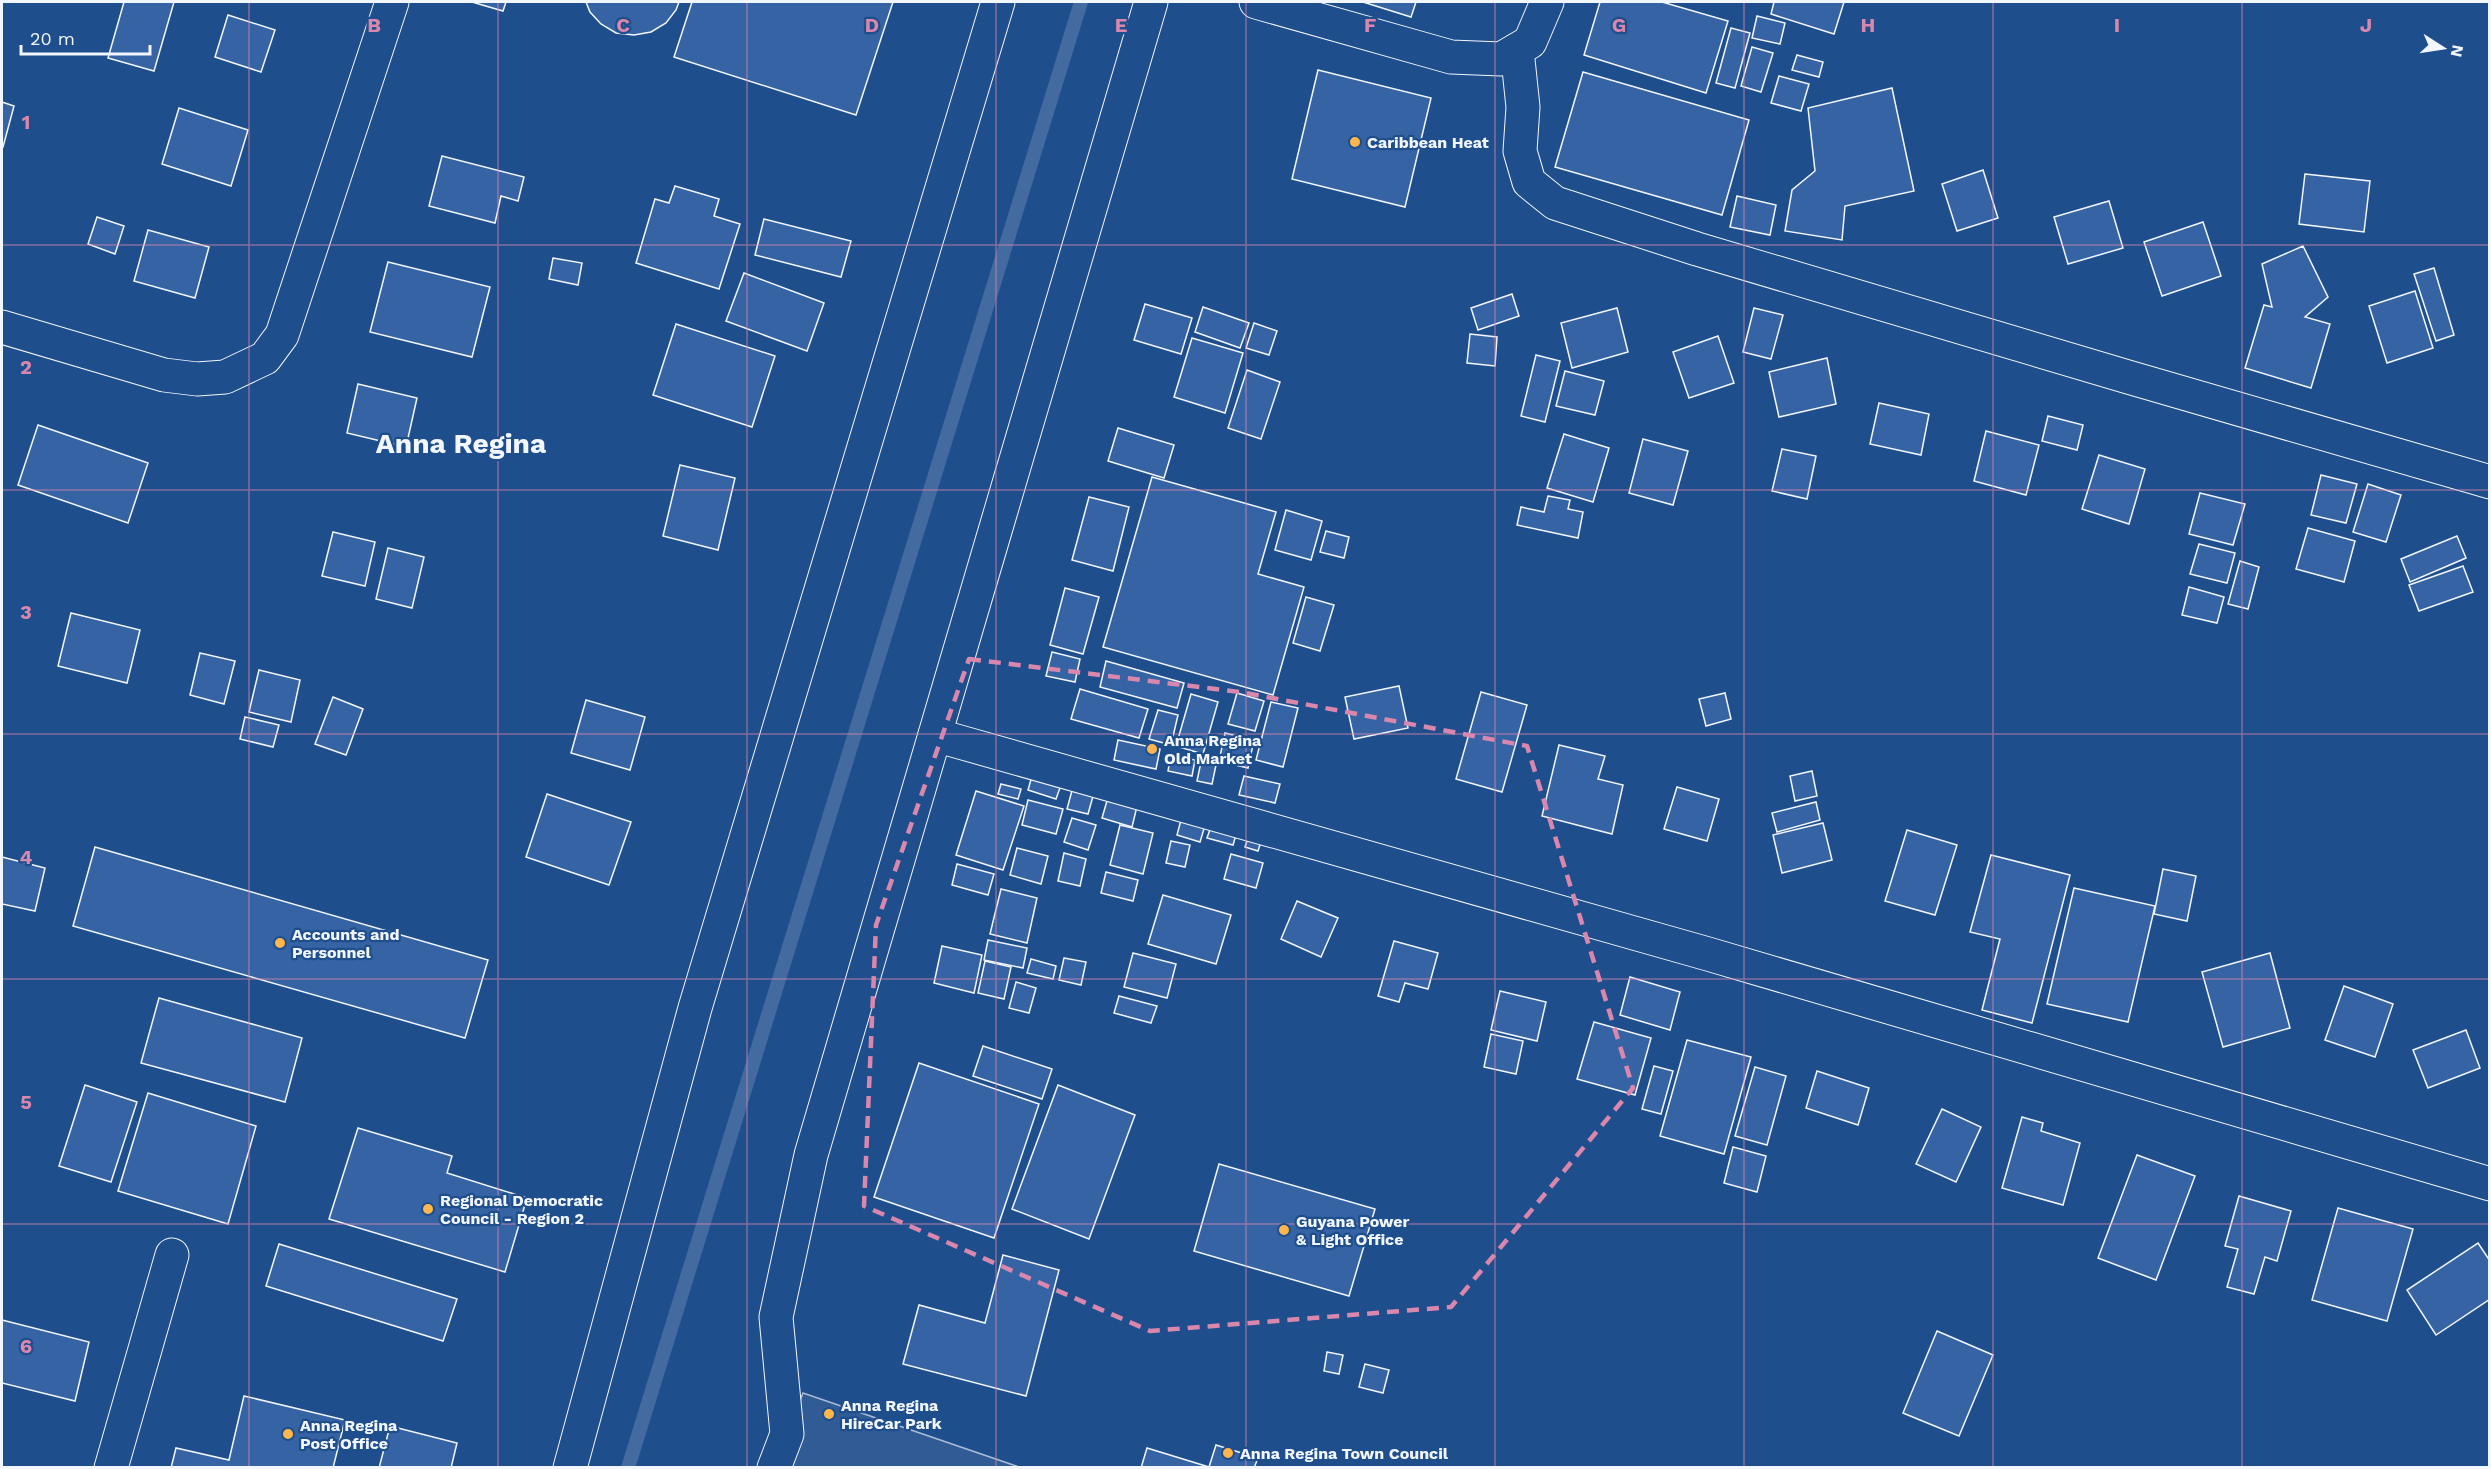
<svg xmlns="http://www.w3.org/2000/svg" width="2491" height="1469" viewBox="0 0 2491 1469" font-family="'Work Sans',sans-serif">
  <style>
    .built { fill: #305b95; stroke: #a8bbd7; stroke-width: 1.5 }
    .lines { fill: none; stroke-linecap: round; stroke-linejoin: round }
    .stream { stroke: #446ba0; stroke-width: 14 }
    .building { fill: #3563a3; stroke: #f2f6ff; stroke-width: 1.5 }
    .street-casing { stroke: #f2f6ff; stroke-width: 35 }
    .street { stroke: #1f4e8c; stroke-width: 33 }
    .marked { fill: none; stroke: #da87ad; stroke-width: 4.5; stroke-dasharray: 12 8; stroke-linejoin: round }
    .grid { fill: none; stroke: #da87ad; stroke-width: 1.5; stroke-opacity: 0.55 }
    .poi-dot { fill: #ffb74d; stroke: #1f4e8c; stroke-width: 2 }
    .labels { text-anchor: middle; stroke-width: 4.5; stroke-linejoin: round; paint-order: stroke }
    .poi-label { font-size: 16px; font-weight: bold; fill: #f2f6ff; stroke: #1f4e8c; text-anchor: start }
    .town-label { font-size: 28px; font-weight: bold; fill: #f2f6ff; stroke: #1f4e8c }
    .grid-label { font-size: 20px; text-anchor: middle; font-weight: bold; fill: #da87ad; stroke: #1f4e8c; stroke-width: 4.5; stroke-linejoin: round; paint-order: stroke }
  </style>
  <rect width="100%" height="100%" fill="#1f4e8c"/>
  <!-- built -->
  <path class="built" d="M803,1393L1019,1467L774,1468Z"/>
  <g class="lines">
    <!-- stream -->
    <path class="stream" d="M628,1468L1081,2"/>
  </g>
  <!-- building -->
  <g class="building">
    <path d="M124,2H174L154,71L108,58Z"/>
    <path d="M472,2H506L503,11Z"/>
    <path d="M586,2H679L676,10L666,23L651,32L634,35L616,33L601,24L590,12Z"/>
    <path d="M692,2H893L856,115L674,57Z"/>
    <path d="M1363,2H1416L1411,17Z"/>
    <path d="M1600,2H1662L1728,21L1706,93L1584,55Z"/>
    <path d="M1774,2H1844L1834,34L1771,14Z"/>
    <path d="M228,15L275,30L261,72L215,57Z"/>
    <path d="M1757,16L1785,23L1780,44L1752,38Z"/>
    <path d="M1731,28L1750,33L1735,88L1716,83Z"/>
    <path d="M1752,47L1773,53L1761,92L1741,86Z"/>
    <path d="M1797,55L1823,62L1819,77L1792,70Z"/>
    <path d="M1318,70L1431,98L1405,207L1292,179Z"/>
    <path d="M1583,72L1749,120L1722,215L1555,167Z"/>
    <path d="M1779,76L1809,84L1801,111L1771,103Z"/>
    <path d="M1892,88L1914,191L1845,206L1842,240L1785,231L1792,190L1815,171L1808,108Z"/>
    <path d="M2,102L14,106L3,147H2Z"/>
    <path d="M179,108L248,130L231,186L162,164Z"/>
    <path d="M442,156L524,177L518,201L501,196L495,223L429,206Z"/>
    <path d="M1983,170L1998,218L1957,231L1942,184Z"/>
    <path d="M2305,174L2370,181L2364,232L2299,224Z"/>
    <path d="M675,186L719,199L714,216L740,224L719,289L636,263L655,199L669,203Z"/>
    <path d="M1737,196L1776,205L1770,235L1730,227Z"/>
    <path d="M2109,201L2123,248L2068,264L2054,217Z"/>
    <path d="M97,217L124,226L115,254L88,244Z"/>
    <path d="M764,219L851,241L841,277L755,255Z"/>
    <path d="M2203,222L2221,276L2162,296L2144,242Z"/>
    <path d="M148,230L209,247L195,298L134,281Z"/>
    <path d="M2303,246L2328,297L2305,317L2330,324L2311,388L2245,368L2264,305L2272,307L2262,264Z"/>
    <path d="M553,258L582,263L578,285L549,279Z"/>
    <path d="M388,262L490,287L472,357L370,332Z"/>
    <path d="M2434,268L2454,335L2436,341L2414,274Z"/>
    <path d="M744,273L824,303L807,351L726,321Z"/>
    <path d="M2415,291L2433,348L2387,363L2369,306Z"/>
    <path d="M1512,294L1519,316L1478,330L1471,308Z"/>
    <path d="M1145,304L1192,318L1181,354L1134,340Z"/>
    <path d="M1203,307L1249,323L1240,348L1195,332Z"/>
    <path d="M1617,308L1628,352L1572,368L1561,323Z"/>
    <path d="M1754,308L1783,315L1771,359L1743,352Z"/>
    <path d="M1254,323L1277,331L1269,355L1246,348Z"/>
    <path d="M676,324L775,356L752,427L653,395Z"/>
    <path d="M1470,334L1497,337L1495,366L1467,363Z"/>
    <path d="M1718,336L1734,383L1689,398L1673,352Z"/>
    <path d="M1192,338L1243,353L1225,413L1174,397Z"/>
    <path d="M1536,355L1560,361L1545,422L1521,416Z"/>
    <path d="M1827,358L1836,404L1779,417L1769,372Z"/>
    <path d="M1247,370L1280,382L1261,439L1228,428Z"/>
    <path d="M1565,371L1604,381L1595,415L1556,406Z"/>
    <path d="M358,384L417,398L406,447L347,433Z"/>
    <path d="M1879,403L1929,414L1921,455L1870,444Z"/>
    <path d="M2048,416L2083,425L2077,450L2042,441Z"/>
    <path d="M38,425L148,463L128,523L18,485Z"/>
    <path d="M1118,428L1174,445L1164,478L1108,461Z"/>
    <path d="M1986,431L2039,445L2026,495L1974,481Z"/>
    <path d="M1564,434L1609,448L1593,502L1547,488Z"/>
    <path d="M1643,439L1688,451L1673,505L1629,493Z"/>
    <path d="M1782,449L1816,456L1807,499L1772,491Z"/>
    <path d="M2099,455L2145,469L2129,524L2082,509Z"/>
    <path d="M680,465L735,478L718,550L663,536Z"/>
    <path d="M2321,475L2357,484L2346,523L2311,515Z"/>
    <path d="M1152,477L1276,512L1258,574L1304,587L1273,695L1103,647Z"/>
    <path d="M2368,484L2401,495L2386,542L2353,532Z"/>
    <path d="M2200,493L2245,504L2233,545L2189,534Z"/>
    <path d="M1548,496L1570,500L1568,509L1583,512L1578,538L1517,525L1521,507L1544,512Z"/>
    <path d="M1089,497L1129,507L1113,571L1072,560Z"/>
    <path d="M1286,510L1322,521L1311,560L1275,550Z"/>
    <path d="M2308,528L2355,541L2344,582L2296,569Z"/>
    <path d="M1326,531L1349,537L1344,558L1320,552Z"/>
    <path d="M333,532L375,542L365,586L322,576Z"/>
    <path d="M2457,536L2466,558L2410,582L2401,559Z"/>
    <path d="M2199,544L2235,553L2227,583L2190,574Z"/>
    <path d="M388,548L424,557L412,608L376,599Z"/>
    <path d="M2240,561L2259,567L2248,609L2228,604Z"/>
    <path d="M2463,566L2473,592L2419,611L2409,585Z"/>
    <path d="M2189,587L2224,597L2217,623L2182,615Z"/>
    <path d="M1065,588L1099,597L1083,654L1050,645Z"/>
    <path d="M1306,597L1334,605L1320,651L1293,643Z"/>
    <path d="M71,613L140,630L127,683L58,666Z"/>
    <path d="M1052,652L1080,659L1075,682L1046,676Z"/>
    <path d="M200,653L235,661L224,704L190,695Z"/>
    <path d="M1106,661L1184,683L1177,708L1100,687Z"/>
    <path d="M259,670L300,680L291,722L249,712Z"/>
    <path d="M1399,686L1408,728L1354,739L1345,697Z"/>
    <path d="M1080,689L1148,709L1139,738L1071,719Z"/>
    <path d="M1481,692L1527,705L1502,792L1456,779Z"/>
    <path d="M1237,693L1264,701L1255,731L1228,724Z"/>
    <path d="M1725,693L1731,719L1706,726L1699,699Z"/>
    <path d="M1191,694L1218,702L1203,754L1176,746Z"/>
    <path d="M333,697L363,709L346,755L315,744Z"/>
    <path d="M586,700L645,717L630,770L571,753Z"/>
    <path d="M1271,702L1298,708L1283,767L1256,760Z"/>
    <path d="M1158,710L1178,715L1171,745L1149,739Z"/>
    <path d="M245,717L279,725L273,747L240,739Z"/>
    <path d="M1225,733L1254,740L1248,768L1219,761Z"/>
    <path d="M1118,740L1160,749L1156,769L1114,760Z"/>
    <path d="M1559,745L1605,756L1598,779L1623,785L1612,834L1542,816Z"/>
    <path d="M1171,755L1195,760L1192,776L1168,771Z"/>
    <path d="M1201,762L1216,765L1212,784L1197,781Z"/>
    <path d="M1812,771L1817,796L1795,801L1790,776Z"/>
    <path d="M1032,776L1061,785L1056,799L1028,790Z"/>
    <path d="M1244,776L1280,784L1275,803L1239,795Z"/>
    <path d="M1074,783L1095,789L1088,814L1067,809Z"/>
    <path d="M1001,784L1021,789L1018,799L998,794Z"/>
    <path d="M1677,787L1719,799L1707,841L1664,829Z"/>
    <path d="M976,791L1024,806L1003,870L956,855Z"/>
    <path d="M547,794L631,822L609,885L526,857Z"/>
    <path d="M1109,794L1138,802L1132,827L1102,818Z"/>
    <path d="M1028,800L1063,809L1056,834L1022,825Z"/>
    <path d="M1816,802L1820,820L1777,832L1772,813Z"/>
    <path d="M1182,816L1206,822L1200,842L1177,835Z"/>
    <path d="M1072,818L1096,825L1088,850L1064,842Z"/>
    <path d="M1213,821L1238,828L1233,845L1207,838Z"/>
    <path d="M1823,823L1832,860L1782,873L1773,835Z"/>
    <path d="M1120,825L1153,833L1143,874L1110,865Z"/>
    <path d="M1907,830L1957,845L1935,915L1885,901Z"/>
    <path d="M1250,831L1263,835L1258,851L1245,847Z"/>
    <path d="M1171,841L1190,845L1185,867L1166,863Z"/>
    <path d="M95,847L488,960L465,1038L73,926Z"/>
    <path d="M1017,848L1048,856L1041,884L1010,875Z"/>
    <path d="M1064,853L1086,859L1080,886L1058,881Z"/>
    <path d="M1231,854L1263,863L1256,888L1224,879Z"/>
    <path d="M1991,855L2070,875L2032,1023L1982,1010L2000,939L1970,932Z"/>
    <path d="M2,857L45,868L35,911L2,904Z"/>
    <path d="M957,864L994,874L988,895L952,885Z"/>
    <path d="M2163,869L2196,876L2187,921L2154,914Z"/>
    <path d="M1106,872L1138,880L1133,901L1101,893Z"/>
    <path d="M2074,888L2155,906L2128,1022L2047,1004Z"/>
    <path d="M1001,889L1037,898L1027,943L990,934Z"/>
    <path d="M1163,895L1231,915L1216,964L1148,944Z"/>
    <path d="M1297,901L1338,918L1321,957L1281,939Z"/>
    <path d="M988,940L1027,948L1023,968L984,960Z"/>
    <path d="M1394,941L1438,953L1428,989L1405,983L1399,1002L1378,996Z"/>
    <path d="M942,946L982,955L974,993L934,983Z"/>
    <path d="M1133,953L1176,964L1167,998L1124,987Z"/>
    <path d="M2270,953L2290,1028L2223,1047L2202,972Z"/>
    <path d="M1064,958L1086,962L1081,985L1059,980Z"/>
    <path d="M1031,959L1056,966L1053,979L1027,973Z"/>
    <path d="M985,961L1011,967L1004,999L978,993Z"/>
    <path d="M1630,977L1680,992L1670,1030L1620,1015Z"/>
    <path d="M1016,982L1036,988L1029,1013L1009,1008Z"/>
    <path d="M2344,986L2393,1004L2375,1057L2325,1040Z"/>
    <path d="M1500,991L1546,1002L1537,1041L1491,1030Z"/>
    <path d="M1119,996L1157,1006L1151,1023L1114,1013Z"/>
    <path d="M159,998L302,1038L285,1102L141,1063Z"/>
    <path d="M1594,1022L1651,1038L1635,1095L1577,1079Z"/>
    <path d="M2466,1030L2480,1068L2428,1088L2413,1050Z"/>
    <path d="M1491,1034L1523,1041L1516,1074L1484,1067Z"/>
    <path d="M1687,1040L1751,1057L1724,1154L1660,1136Z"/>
    <path d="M983,1046L1052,1069L1042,1099L973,1076Z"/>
    <path d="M919,1063L1039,1104L994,1238L874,1197Z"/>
    <path d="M1654,1066L1673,1071L1661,1114L1642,1109Z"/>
    <path d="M1755,1067L1786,1076L1767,1145L1735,1136Z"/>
    <path d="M1817,1071L1869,1088L1858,1125L1806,1108Z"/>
    <path d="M85,1085L137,1102L111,1182L59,1166Z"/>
    <path d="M1058,1085L1135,1115L1089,1239L1012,1209Z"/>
    <path d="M148,1093L256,1126L228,1224L118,1191Z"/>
    <path d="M1942,1109L1981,1127L1956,1182L1916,1164Z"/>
    <path d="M2022,1117L2043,1123L2041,1131L2080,1143L2063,1205L2002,1188Z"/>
    <path d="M358,1128L452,1156L447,1173L527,1198L505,1272L329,1219Z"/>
    <path d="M1733,1147L1766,1156L1757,1192L1724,1183Z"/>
    <path d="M2137,1155L2195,1176L2156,1280L2098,1258Z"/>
    <path d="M1219,1164L1375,1209L1349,1296L1194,1251Z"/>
    <path d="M2239,1196L2291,1211L2277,1261L2265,1257L2254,1294L2227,1287L2238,1249L2225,1246Z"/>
    <path d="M2338,1208L2413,1229L2387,1321L2312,1300Z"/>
    <path d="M2478,1243L2490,1261V1299L2436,1335L2407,1290Z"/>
    <path d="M279,1244L457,1299L443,1341L266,1286Z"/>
    <path d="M1003,1255L1059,1270L1026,1396L903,1364L919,1305L985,1323Z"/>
    <path d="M2,1320L89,1342L75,1401L2,1383Z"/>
    <path d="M1937,1331L1993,1355L1959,1436L1903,1413Z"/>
    <path d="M1327,1352L1343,1355L1339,1374L1324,1371Z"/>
    <path d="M1365,1364L1389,1370L1383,1393L1359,1387Z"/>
    <path d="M244,1396L345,1420L333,1468H171L176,1448L229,1460Z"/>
    <path d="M390,1426L457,1443L451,1468H379Z"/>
    <path d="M1216,1445L1258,1458L1254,1468H1141L1147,1448L1209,1467Z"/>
  </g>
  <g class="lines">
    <defs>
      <g id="street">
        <path d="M1256,2L1451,57L1501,59L1530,42L1547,2"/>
        <path d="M1517,50L1523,107L1520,151L1529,182L1555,203L1697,249L2128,377L2490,482"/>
        <path d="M2,327L164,375L197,379L225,377L265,358L282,335L392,2"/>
        <path d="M935,735L1708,954L2490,1184"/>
        <path d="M111,1468L172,1255"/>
        <path d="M570,1468L695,1008L998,2"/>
        <path d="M774,1468L787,1434L776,1317L811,1155L1151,2"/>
      </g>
    </defs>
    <!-- street casing -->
    <use href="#street" class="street-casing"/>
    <!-- street -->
    <use href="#street" class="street"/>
  </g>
  <!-- marked area -->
  <path class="marked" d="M969,659L1240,692L1527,746L1633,1088L1451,1307L1150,1331L864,1206L876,925Z"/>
  <!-- grid -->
  <path class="grid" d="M249,2V1468M498,2V1468M747,2V1468M996,2V1468M1246,2V1468M1495,2V1468M1744,2V1468M1993,2V1468M2242,2V1468M2,245H2490M2,490H2490M2,734H2490M2,979H2490M2,1224H2490"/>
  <!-- markers -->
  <g class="poi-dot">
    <circle cx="1355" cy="142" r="6"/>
    <circle cx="1152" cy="749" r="6"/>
    <circle cx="280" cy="943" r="6"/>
    <circle cx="428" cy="1209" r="6"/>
    <circle cx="1284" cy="1230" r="6"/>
    <circle cx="829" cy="1414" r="6"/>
    <circle cx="288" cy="1434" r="6"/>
    <circle cx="1228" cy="1453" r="6"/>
  </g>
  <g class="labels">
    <!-- poi labels -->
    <g class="poi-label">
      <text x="1367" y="148">Caribbean Heat</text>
      <text x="1164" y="746">Anna Regina<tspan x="1164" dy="18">Old Market</tspan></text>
      <text x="292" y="940">Accounts and<tspan x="292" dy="18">Personnel</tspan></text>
      <text x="440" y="1206">Regional Democratic<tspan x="440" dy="18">Council - Region 2</tspan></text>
      <text x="1296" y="1227">Guyana Power<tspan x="1296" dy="18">&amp; Light Office</tspan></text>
      <text x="841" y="1411">Anna Regina<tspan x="841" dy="18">HireCar Park</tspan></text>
      <text x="300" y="1431">Anna Regina<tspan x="300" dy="18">Post Office</tspan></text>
      <text x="1240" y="1459">Anna Regina Town Council</text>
    </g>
    <!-- town labels -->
    <g class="town-label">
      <text x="461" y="453">Anna Regina</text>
    </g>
  </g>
  <g class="grid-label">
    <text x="374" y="32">B</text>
    <text x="623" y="32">C</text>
    <text x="872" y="32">D</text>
    <text x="1121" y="32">E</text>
    <text x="1370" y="32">F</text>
    <text x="1619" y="32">G</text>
    <text x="1868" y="32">H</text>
    <text x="2117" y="32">I</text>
    <text x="2366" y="32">J</text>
    <text x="26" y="129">1</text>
    <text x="26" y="374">2</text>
    <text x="26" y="619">3</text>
    <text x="26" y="864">4</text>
    <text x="26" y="1109">5</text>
    <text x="26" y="1353">6</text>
  </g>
  <!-- border -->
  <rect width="2491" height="1469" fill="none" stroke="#f2f6ff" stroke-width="6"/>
  <!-- north arrow -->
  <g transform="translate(2443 48) rotate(102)" stroke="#1f4e8c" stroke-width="4.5" paint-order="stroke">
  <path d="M0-4.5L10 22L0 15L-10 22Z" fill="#f2f6ff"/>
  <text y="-9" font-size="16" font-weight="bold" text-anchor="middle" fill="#f2f6ff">N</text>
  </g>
  <!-- scale -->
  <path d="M21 45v9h129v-9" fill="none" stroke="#f2f6ff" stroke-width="3"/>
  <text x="30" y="45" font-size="18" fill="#f2f6ff" stroke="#1f4e8c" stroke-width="4.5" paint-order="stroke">20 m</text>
</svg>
